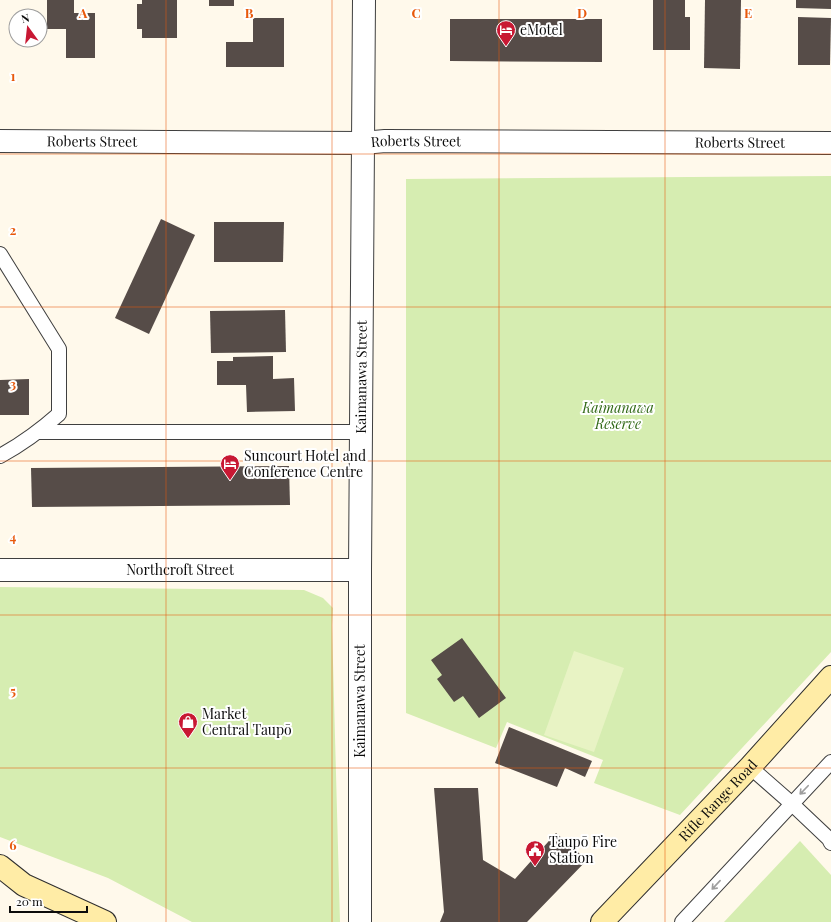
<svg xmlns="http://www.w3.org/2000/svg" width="831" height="922" viewBox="0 0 831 922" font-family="'Playfair Display',serif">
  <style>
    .green { fill: #d6edb1 }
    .pitch { fill: #e8f3c4 }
    .building { fill: #564c48 }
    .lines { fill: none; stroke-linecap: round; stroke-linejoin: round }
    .lane-casing { stroke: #3f3f3f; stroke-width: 16 }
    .street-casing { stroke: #3f3f3f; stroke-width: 24 }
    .secondary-casing { stroke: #2e2e2e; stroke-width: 24 }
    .lane { stroke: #fff; stroke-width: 14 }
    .street { stroke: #fff; stroke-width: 22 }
    .secondary { stroke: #ffeca6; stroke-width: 22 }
    .oneway { stroke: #9e9e9e }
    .grid { fill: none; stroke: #e8590c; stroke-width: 1; stroke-opacity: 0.55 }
    .labels { text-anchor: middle; stroke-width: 4; stroke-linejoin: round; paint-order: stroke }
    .poi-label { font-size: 14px; fill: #0c0c0c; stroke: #fff; text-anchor: start }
    .street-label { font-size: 14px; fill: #0c0c0c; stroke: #fff }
    .park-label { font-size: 14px; font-style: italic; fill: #316917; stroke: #fff }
    .grid-label { font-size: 13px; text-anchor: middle; font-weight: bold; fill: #e8590c; stroke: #fff; stroke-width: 4; stroke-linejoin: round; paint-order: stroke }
  </style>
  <rect width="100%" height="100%" fill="#fff9eb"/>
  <!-- green -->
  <g class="green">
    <path d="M831,176V652L680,815L594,783L603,760L507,722L496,748L406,713V179Z"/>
    <path d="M0,587L304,590L323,598L333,608L332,625L340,922H192L108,878L0,837Z"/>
    <path d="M800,841L831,875V922H724Z"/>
  </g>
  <!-- pitch -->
  <path class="pitch" d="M574,651L624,668L594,752L544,735Z"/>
  <!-- building -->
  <g class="building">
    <path d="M47,0H74V13H95V58H66V29H47Z"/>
    <path d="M142,0H177V38H142V29H137V4H142Z"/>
    <rect x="209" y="0" width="25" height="6"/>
    <path d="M653,0H685V17H690V50H653Z"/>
    <path d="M705,0H741L740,69L704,68Z"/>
    <path d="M796,0H831V9L796,8Z"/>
    <path d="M798,17L831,18L830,65H798Z"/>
    <path d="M253,18H284V67H226V42H253Z"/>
    <path d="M450,19H602V62L450,61Z"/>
    <path d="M161,219L195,235L149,334L115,318Z"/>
    <path d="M214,222H284L283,262H214Z"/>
    <path d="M285,310L286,352L211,353L210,311Z"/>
    <path d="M273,356V379L294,378L295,411L247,412L246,385H217V361H233V357Z"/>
    <path d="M29,379V415H0V380Z"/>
    <path d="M289,466L290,505L32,507L31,468Z"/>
    <path d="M462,638L506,698L479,718L463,696L454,702L437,679L442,675L431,660Z"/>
    <path d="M509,727L592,761L585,777L565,768L557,787L495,763Z"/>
    <path d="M434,788H478L483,860L515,879L556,833L587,860L527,922H440L444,912Z"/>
  </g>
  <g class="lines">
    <defs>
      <g id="lane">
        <path d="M0,254L59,349V414C41,430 22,444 0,456"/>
        <path d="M38,432H362"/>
        <path d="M750,767L791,803L829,839L831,843"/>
        <path d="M682,922L831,762"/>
      </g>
      <g id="street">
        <path id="s1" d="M0,141L363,143L385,141L831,143"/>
        <path id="s2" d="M0,570H360"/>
        <path id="s3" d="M360,922V570L364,0"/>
      </g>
      <g id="secondary">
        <path d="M0,866L24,885L105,922"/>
        <path id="s4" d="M602,922L750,767L831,677"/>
      </g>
    </defs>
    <!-- lane casing -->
    <use href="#lane" class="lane-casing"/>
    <!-- street casing -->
    <use href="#street" class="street-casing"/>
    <!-- secondary casing -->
    <use href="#secondary" class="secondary-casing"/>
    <!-- lane -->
    <use href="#lane" class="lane"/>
    <!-- street -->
    <use href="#street" class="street"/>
    <!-- secondary -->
    <use href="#secondary" class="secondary"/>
  </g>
  <!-- one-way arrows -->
  <defs><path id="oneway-shaft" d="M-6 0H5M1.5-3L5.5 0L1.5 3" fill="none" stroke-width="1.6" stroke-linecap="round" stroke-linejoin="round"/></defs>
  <g class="oneway">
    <use href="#oneway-shaft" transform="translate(804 790) rotate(134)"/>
    <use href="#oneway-shaft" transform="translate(716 885) rotate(133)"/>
  </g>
  <!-- grid -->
  <path class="grid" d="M166,0V922M332,0V922M499,0V922M665,0V922M0,154H831M0,307H831M0,461H831M0,615H831M0,768H831"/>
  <!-- icons -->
  <defs>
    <symbol id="hotel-pin" viewBox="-11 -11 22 30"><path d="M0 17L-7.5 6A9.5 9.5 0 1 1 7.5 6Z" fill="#c81833" stroke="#fff"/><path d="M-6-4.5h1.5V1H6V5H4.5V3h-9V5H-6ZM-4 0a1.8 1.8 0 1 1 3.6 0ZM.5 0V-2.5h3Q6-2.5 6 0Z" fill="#fff"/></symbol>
    <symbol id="shop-pin" viewBox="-11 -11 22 30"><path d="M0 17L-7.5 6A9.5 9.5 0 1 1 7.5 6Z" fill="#c81833" stroke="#fff"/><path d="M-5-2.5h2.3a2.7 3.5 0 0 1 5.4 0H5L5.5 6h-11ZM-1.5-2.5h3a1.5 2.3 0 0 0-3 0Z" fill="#fff"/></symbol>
    <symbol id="civic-pin" viewBox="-11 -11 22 30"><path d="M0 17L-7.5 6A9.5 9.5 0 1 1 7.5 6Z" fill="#c81833" stroke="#fff"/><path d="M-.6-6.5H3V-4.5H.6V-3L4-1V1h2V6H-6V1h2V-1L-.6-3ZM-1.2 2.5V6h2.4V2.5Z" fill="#fff"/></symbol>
  </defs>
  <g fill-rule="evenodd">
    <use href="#hotel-pin" x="495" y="19" width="22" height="30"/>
    <use href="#hotel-pin" x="219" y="453" width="22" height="30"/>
    <use href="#shop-pin" x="177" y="711" width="22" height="30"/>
    <use href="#civic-pin" x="524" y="839" width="22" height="30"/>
  </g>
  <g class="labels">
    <!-- poi labels -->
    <g class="poi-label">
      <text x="520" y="35">eMotel</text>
      <text x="244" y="461">Suncourt Hotel and<tspan x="244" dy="16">Conference Centre</tspan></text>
      <text x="202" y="719">Market<tspan x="202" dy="16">Central Taupō</tspan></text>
      <text x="549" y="847">Taupō Fire<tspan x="549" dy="16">Station</tspan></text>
    </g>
    <!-- street labels -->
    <g class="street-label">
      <text dy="5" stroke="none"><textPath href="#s1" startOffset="92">Roberts Street</textPath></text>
      <text dy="5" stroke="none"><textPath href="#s1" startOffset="416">Roberts Street</textPath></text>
      <text dy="5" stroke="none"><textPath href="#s1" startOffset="740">Roberts Street</textPath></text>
      <text dy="5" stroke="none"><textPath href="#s3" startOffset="545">Kaimanawa Street</textPath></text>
      <text dy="5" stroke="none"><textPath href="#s2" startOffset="180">Northcroft Street</textPath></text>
      <text transform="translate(360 701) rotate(-90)" y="5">Kaimanawa Street</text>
      <text dy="5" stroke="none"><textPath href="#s4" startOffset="168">Rifle Range Road</textPath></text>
    </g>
    <!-- park labels -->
    <g class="park-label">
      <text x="618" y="413">Kaimanawa<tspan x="618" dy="16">Reserve</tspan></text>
    </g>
  </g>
  <g class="grid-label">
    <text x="83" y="18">A</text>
    <text x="249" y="18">B</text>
    <text x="416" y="18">C</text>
    <text x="582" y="18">D</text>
    <text x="748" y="18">E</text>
    <text x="13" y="81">1</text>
    <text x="13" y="235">2</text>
    <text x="13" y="389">3</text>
    <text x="13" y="542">4</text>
    <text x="13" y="696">5</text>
    <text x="13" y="850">6</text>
  </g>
  <!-- north arrow -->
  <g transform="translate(28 28) rotate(345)"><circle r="19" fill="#ffffff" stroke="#9e9e9e"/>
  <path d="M0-3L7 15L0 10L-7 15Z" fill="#c81833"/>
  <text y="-6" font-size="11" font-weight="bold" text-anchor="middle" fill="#0c0c0c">N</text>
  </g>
  <!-- scale -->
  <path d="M10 906v6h77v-6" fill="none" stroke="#0c0c0c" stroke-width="2"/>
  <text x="16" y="906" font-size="12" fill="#0c0c0c" stroke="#ffffff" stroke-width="3" paint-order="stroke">20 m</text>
</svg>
